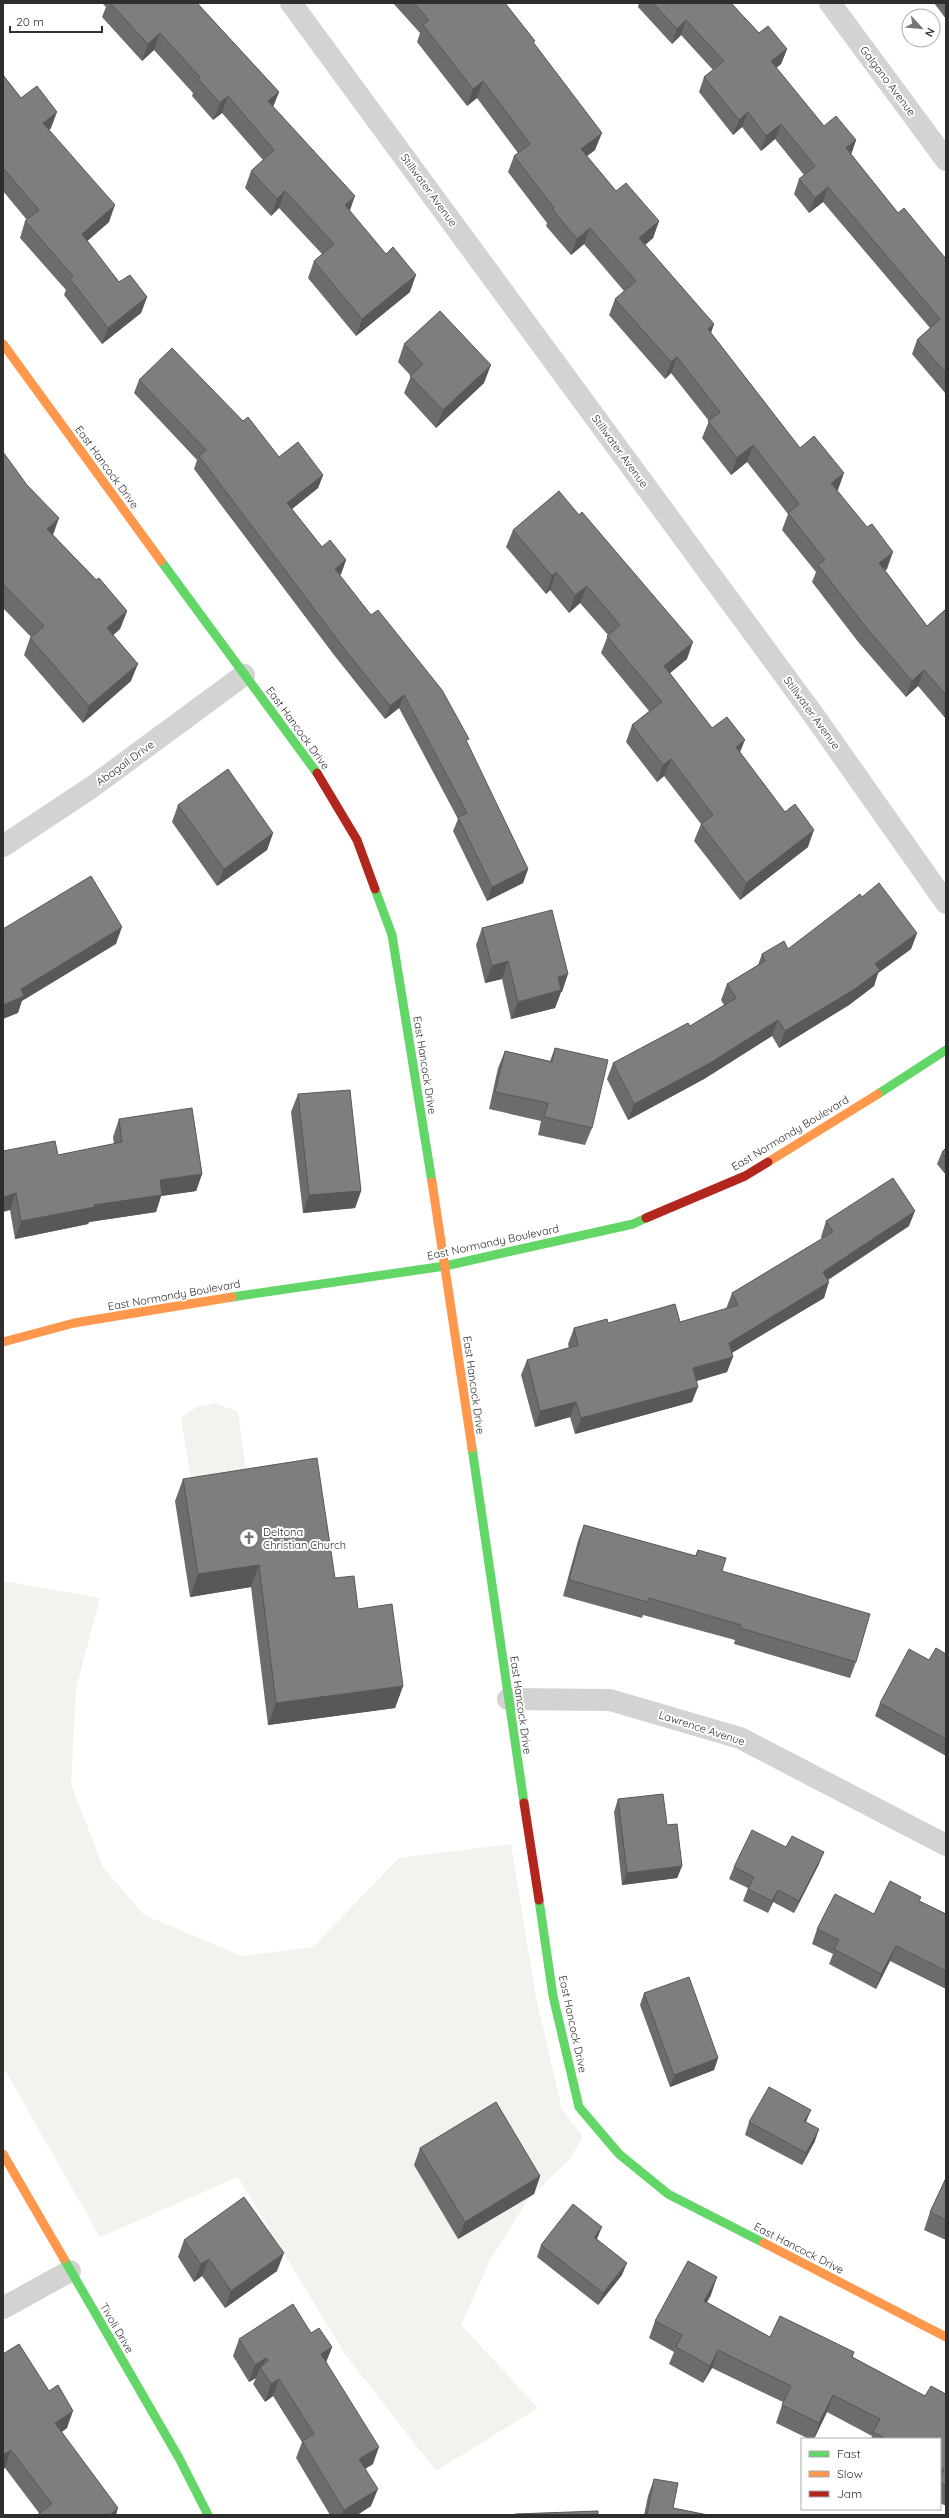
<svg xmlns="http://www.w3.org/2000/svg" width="949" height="2518" viewBox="0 0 949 2518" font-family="Quicksand,sans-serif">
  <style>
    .green { fill: #f1f3ec }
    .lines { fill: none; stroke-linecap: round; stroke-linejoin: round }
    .street { stroke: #d3d3d3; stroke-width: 22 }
    .fast { stroke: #63d668; stroke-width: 9 }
    .slow { stroke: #ff974d; stroke-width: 9 }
    .jam { stroke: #b3261e; stroke-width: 9 }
    .wall { fill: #6c6c6c }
    .shaded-wall { fill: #585858 }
    .building { fill: #7e7e7e; stroke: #585858 }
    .labels { text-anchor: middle; stroke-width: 4; stroke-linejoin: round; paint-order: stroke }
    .street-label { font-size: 11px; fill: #2e2e2e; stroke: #fff }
    .poi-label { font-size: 11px; fill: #2e2e2e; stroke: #fff; text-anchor: start }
  </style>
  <rect width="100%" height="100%" fill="#fff"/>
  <!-- green -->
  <g class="green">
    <path d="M215,1403L238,1412L246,1471L191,1480L181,1418L197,1407Z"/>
    <path d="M3,1581L100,1598L76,1688L71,1784L103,1867L144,1915L242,1956L313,1947L399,1858L511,1844L536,1997L562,2109L583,2137L569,2160L529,2198L490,2260L461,2325L538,2408L436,2471L345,2354L238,2177L100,2237L3,2067Z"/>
  </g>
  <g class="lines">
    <!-- street -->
    <g class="street">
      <path d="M291,3L815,717L946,903"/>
      <path d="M830,3L946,160"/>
      <path d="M3,846L92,787L244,675"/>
      <path d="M508,1699L610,1700L740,1738L946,1845"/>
      <path d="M3,2308L70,2271"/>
    </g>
    <!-- fast -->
    <g class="fast">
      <path d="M161,561L317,773"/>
      <path d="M375,889L392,935L432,1182"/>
      <path d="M878,1094L946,1050"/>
      <path d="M232,1297L445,1266L633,1224L646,1218"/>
      <path d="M472,1448L524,1803"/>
      <path d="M539,1900L553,1996L579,2107L619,2154L668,2194L764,2243"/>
      <path d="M64,2259L179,2458L208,2515"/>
    </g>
    <!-- slow -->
    <g class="slow">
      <path d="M3,344L161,561"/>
      <path d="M768,1162L878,1094"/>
      <path d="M432,1182L472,1448"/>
      <path d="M3,1342L74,1323L232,1297"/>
      <path d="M3,2154L64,2259"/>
      <path d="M764,2243L946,2337"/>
    </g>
    <!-- jam -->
    <g class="jam">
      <path d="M317,773L357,840L375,889"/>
      <path d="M646,1218L745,1176L768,1162"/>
      <path d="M524,1803L539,1900"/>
    </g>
  </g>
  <!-- wall -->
  <g class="wall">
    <path d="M102,3H197L279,92L273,107L410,292L356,336L308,278L314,261L322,254L279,208L271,216L245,188L251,171L263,160L222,113L213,120L192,96L193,93L154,50L142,61L102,17L106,7Z"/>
    <path d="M393,3H505L534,43L595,150L587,156L616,191L659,221L653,238L645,245L714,324L711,333L800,448L838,490H837L887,569L885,570L927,626L946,609V719L918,686L906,697L859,643L812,582L816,572L782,530L788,514L747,462L731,475L702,438L709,421L671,373L665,379L609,315L615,299L624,291L584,244L571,255L546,226L547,223L508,172L514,156L518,153L477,98L467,106L417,42L420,33Z"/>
    <path d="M639,3H731L759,33L787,49L781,64L776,68L824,126L856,140L851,154L898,213L946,259V394L912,354L917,340L930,328L823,202L809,213L794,194L799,179L804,175L775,139L761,151L742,127L733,135L699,92L704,77L713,70L681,35L672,44L638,7Z"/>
    <path d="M934,3H946V19Z"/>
    <path d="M3,75L21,98L51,128L49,130L109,222L87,241L119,282L147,297L141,313L102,344L64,295L66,290L20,238L25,221L27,220L3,191Z"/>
    <path d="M404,344L484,383L436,428L404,393L411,376L398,362Z"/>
    <path d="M139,380L243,421L279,457L323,475L318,488L292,509L322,547L346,560L341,574L339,575L467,743L528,869L523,883L487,901L453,831L458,819L399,708L385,719L334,655L194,469L197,460L134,393Z"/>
    <path d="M3,452L53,535L127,611L120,629L113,635L131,681L83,723L24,655L30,638L31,637L3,608Z"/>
    <path d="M513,530L687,659L670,673L712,728L740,752L808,847L740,900L694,841L701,824L664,776L657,782L626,742L632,725L649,711L601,653L608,635L580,603L569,613L550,590L546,594L506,547Z"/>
    <path d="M178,805L273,833L267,850L217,886L172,822Z"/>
    <path d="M862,897L917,933L911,949L878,973L874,986L849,1005L779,1048L772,1036L704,1079L628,1120L607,1079L613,1063L690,1026L724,1005L721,1000L727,984L758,965L762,954L788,949Z"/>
    <path d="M482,928L562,992H561L555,1008L511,1019L502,979L485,983L476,945Z"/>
    <path d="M555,1048L592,1128L585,1145L538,1135L541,1121L489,1109L498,1068L505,1051L550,1061Z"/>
    <path d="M298,1094L361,1191L355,1208L303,1213L291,1112Z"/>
    <path d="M119,1119L202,1174L196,1191L161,1196L156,1212L89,1222L88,1224L15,1239L10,1210L3,1151L58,1155L114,1144L113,1137Z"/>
    <path d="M946,1148V1175L937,1164L942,1152Z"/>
    <path d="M826,1221L909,1226L828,1280L824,1298L732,1353L727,1372L696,1381L692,1402L575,1434L570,1417L535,1427L521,1375L527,1360L569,1348L568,1344L574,1328L608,1323L680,1322L726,1309L732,1293L822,1239L821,1237Z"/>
    <path d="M183,1479L335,1578L358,1609L403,1686L395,1708L268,1725L251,1587L190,1597L175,1501Z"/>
    <path d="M584,1525L695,1556L698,1550L722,1571L856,1662L850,1678L734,1644L735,1640L643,1615L642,1618L563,1596L578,1541Z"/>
    <path d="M946,1654V1756L875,1716L880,1703L929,1660Z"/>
    <path d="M618,1799L667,1825L682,1866L677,1878L622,1885L614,1812Z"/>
    <path d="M819,1864L794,1913L773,1902L768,1913L743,1901L748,1888L729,1879L734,1867Z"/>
    <path d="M920,1901L946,1914V1989L890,1961L876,1989L829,1964L833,1954L812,1944L817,1929Z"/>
    <path d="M644,1993L718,2058L714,2070L670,2087L640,2005Z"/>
    <path d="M749,2122H806L815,2141L802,2165L745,2135Z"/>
    <path d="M420,2148L540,2176L534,2194L458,2239L414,2165Z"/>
    <path d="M946,2178V2240L924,2230L930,2212Z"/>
    <path d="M597,2239L622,2275L598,2305L537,2257L541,2245Z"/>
    <path d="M184,2240L277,2271L225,2308L202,2276L194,2282L178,2257Z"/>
    <path d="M711,2295L707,2302L770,2337L854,2352L852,2357L925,2396L946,2394V2506L940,2503V2439H871L872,2436L827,2412L814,2439H809L776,2423L783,2402L712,2368L703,2383L669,2364L674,2352L649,2338L655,2321Z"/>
    <path d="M311,2333L332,2347L326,2362L373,2464L365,2469L371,2506L357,2515H330L296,2458L302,2442L273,2396L265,2402L253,2384L256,2378L249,2382L233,2356L239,2339Z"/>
    <path d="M3,2354L67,2428L62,2432L116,2515L39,2513L5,2468L3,2469Z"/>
    <path d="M654,2479L673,2508L708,2515H644L648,2496Z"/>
  </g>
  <!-- shaded-wall -->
  <g class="shaded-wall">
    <path d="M686,20L681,35L672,44L677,29Z"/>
    <path d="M160,33L154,50L142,61L148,44Z"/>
    <path d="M787,49L781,64L766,76L771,61Z"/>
    <path d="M483,81L477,98L467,106L473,89Z"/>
    <path d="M279,92L272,109L268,101Z"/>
    <path d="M228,96L222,113L213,120L220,103Z"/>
    <path d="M57,112L51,128L37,139L43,123Z"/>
    <path d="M748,112L742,127L733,135L739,120Z"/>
    <path d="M781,124L775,139L761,151L766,136Z"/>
    <path d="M602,133L595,150L574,166L581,149Z"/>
    <path d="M856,140L851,155L846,148Z"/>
    <path d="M828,187L823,202L809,213L815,198Z"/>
    <path d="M285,191L279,208L271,216L277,199Z"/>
    <path d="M355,196L349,213L345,205Z"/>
    <path d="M115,205L109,222L76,251L82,234Z"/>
    <path d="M659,221L653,238L633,255L639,238Z"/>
    <path d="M590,228L584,244L571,255L577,239Z"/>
    <path d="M416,275L410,292L356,336L362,319Z"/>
    <path d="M147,297L141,313L102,344L108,328Z"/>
    <path d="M714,324L708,340V329Z"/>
    <path d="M677,357L671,373L665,379L671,362Z"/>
    <path d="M491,365L484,383L436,428L443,410Z"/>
    <path d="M753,445L747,462L731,475L737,458Z"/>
    <path d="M844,473L838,490L825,500L831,483Z"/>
    <path d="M323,475L318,488L282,517L287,503Z"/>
    <path d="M59,518L53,535L47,529Z"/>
    <path d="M893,552L887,569L873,579L879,563Z"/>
    <path d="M346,560L341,574L330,583L335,569Z"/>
    <path d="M556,572L550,590L546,594L552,576Z"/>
    <path d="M587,586L580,603L569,613L575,595Z"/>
    <path d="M127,611L120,629L101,646L107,628Z"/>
    <path d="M693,642L687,659L658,683L664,666Z"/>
    <path d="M138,664L131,681L83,723L89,706Z"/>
    <path d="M924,670L918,686L906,697L912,681Z"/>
    <path d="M404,695L399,708L385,719L390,706Z"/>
    <path d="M745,740L738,757L736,747Z"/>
    <path d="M671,759L664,776L657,782L663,765Z"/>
    <path d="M814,830L808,847L740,900L746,883Z"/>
    <path d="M273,833L267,850L217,886L224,869Z"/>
    <path d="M528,869L523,883L487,901L492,887Z"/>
    <path d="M122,927L116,944L22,1001L18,1013L3,1019V1005L21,989Z"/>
    <path d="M917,933L911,949L878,973L874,986L849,1005L779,1048L785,1031Z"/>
    <path d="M508,961L502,979L485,983L492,966Z"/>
    <path d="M568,974L562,992H561L555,1008L511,1019L518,1002L558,977Z"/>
    <path d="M778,1020L772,1036L704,1079L628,1120L634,1104Z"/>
    <path d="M202,1174L196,1191L161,1196L156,1212L89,1222L88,1224L15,1239L21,1221L94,1205L160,1180Z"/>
    <path d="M361,1191L355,1208L303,1213L309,1195Z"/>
    <path d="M16,1193L10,1210L3,1212V1197Z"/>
    <path d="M915,1211L909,1226L817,1287L823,1272Z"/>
    <path d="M829,1282L824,1298L723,1358L729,1343Z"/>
    <path d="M733,1357L727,1372L687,1384L693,1368Z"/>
    <path d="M698,1387L692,1402L575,1434L581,1418Z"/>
    <path d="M576,1402L570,1417L535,1427L540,1411Z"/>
    <path d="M259,1565L251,1587L190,1597L198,1574Z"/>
    <path d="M403,1686L395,1708L268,1725L276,1703Z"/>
    <path d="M824,1852L819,1864L794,1913L799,1901Z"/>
    <path d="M682,1866L677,1878L622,1885L627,1873Z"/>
    <path d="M778,1890L773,1902L768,1913L772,1901Z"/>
    <path d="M896,1946L890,1961L876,1989L881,1974Z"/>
    <path d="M718,2058L714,2070L670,2087L674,2075Z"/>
    <path d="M811,2110L806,2122L800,2133L804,2121Z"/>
    <path d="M819,2129L815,2141L802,2165L806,2153Z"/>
    <path d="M540,2176L534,2194L458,2239L465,2222Z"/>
    <path d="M602,2227L597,2239L589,2249L594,2237Z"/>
    <path d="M284,2253L277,2271L225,2308L231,2291Z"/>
    <path d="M209,2259L202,2276L194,2282L201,2264Z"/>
    <path d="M627,2263L622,2275L598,2305L603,2293Z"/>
    <path d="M717,2277L711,2295L698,2318L704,2301Z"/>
    <path d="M332,2347L325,2365L321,2354Z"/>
    <path d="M718,2350L712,2368L703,2383L710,2366Z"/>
    <path d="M266,2358L262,2370L260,2367L256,2378L249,2382L255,2365Z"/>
    <path d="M279,2379L273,2396L265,2402L271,2384Z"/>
    <path d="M833,2395L827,2412L814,2439L819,2423Z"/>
    <path d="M73,2411L67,2428L49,2440L55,2423Z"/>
    <path d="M379,2447L373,2464L353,2476L359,2459Z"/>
    <path d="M11,2450L5,2468L3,2469V2455Z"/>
    <path d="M378,2489L371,2506L357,2515H342L344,2510Z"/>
    <path d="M118,2508L116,2515H110Z"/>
  </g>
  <!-- building -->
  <g class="building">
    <path d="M110,3H197L279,92L268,101L355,196L345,205L386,254L393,247L416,275L362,319L314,261L334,244L285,191L277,199L251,171L274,150L228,96L220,103L198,79L200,77L160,33L148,44Z"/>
    <path d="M414,3H505L535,41L533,42L602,133L581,149L616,191L626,183L659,221L639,238L714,324L708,329L800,448L814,436L844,473L831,483L867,527L872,524L893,552L879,563L927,626L946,609V695L924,670L912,681L865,626L818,565L825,560L788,513L799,504L753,445L737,458L708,421L720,412L677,357L671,362L615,299L636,281L590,228L577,239L552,209L554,208L514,156L530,144L483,81L473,89L423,25L429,20Z"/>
    <path d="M653,3H731L759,33L768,26L787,49L771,61L824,126L836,116L856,140L846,148L898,213L904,208L946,259V373L917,340L940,319L828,187L815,198L799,179L815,166L781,124L766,136L748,112L739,120L704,77L724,61L686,20L677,29Z"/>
    <path d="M3,75L21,98L37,86L57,112L43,123L115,205L82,234L119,282L130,275L147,297L108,328L70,279L73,276L25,221L39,210L3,168Z"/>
    <path d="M440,311L491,365L443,410L410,376L423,364L404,344Z"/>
    <path d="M172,348L243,421L248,417L279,457L298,442L323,475L287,503L322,547L330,540L346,560L335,569L371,615L378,610L442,690L469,739L466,740L528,869L492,887L458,817L467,813L404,695L390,706L339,642L199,456L206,450L139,380Z"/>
    <path d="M3,452L27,485L59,518L47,529L96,580L99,578L127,611L107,628L138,664L89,706L30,638L44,626L3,584Z"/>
    <path d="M559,491L579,515L582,512L693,642L664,666L712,728L727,717L745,740L736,747L785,812L795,804L814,830L746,883L701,824L713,815L671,759L663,765L632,725L662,702L607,636L620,625L587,586L575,595L556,572L552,576L513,530Z"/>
    <path d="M228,769L273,833L224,869L178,805Z"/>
    <path d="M91,876L122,927L21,989L24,996L3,1005V929Z"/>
    <path d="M879,883L917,933L875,964L880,970L855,989L785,1031L778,1020L710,1063L634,1104L613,1063L688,1023L690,1026L736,998L727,984L765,961L762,954L784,941L788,949L860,894L862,897Z"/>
    <path d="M552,910L568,974L558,977L561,990L518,1002L508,961L492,966L482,928Z"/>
    <path d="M555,1048L608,1060L592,1128L544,1117L548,1103L495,1092L505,1051L552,1062Z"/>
    <path d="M350,1090L361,1191L309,1195L298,1094Z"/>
    <path d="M192,1108L202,1174L160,1180L162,1195L94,1205L95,1207L21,1221L16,1193L3,1197V1151L55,1141L58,1155L122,1142L119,1119Z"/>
    <path d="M946,1148V1158L942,1152Z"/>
    <path d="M893,1178L915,1211L823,1272L829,1282L729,1343L733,1357L693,1368L698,1387L581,1418L576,1402L540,1411L527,1360L578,1345L574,1328L607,1319L608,1323L675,1304L680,1322L738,1305L732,1293L833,1232L826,1221Z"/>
    <path d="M317,1458L335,1578L354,1576L358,1609L392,1604L403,1686L276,1703L259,1565L198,1574L183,1479Z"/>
    <path d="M584,1525L696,1556L698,1550L726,1558L722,1571L870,1614L856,1662L740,1628L741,1625L649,1598L648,1602L569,1580Z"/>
    <path d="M936,1648L946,1654V1739L880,1703L909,1649L929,1660Z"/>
    <path d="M663,1794L667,1825L677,1824L682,1866L627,1873L618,1799Z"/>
    <path d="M752,1830L786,1847L792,1836L824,1852L799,1901L778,1890L772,1901L748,1889L754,1877L734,1867Z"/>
    <path d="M890,1881L921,1897L919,1901L946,1914V1971L896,1946L881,1974L834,1949L839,1940L817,1929L835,1894L874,1914Z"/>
    <path d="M689,1977L718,2058L674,2075L644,1993Z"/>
    <path d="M769,2087L811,2110L804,2121L819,2129L806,2153L749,2122Z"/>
    <path d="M496,2102L540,2176L465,2222L420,2148Z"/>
    <path d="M946,2178V2220L930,2212Z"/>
    <path d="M244,2197L284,2253L231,2291L209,2259L201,2264L184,2240Z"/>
    <path d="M573,2204L602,2227L594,2237L627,2263L603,2293L541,2245Z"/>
    <path d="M688,2261L717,2277L704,2301L770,2337L780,2316L854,2352L852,2357L925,2396L931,2386L946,2394V2486L940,2482V2478L944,2470L940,2467V2439H886L873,2432L880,2419L833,2395L819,2423L782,2405L791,2386L718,2350L710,2366L676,2347L682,2335L655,2321Z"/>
    <path d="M293,2304L311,2333L319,2328L332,2347L321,2354L379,2447L359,2459L378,2489L344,2510L302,2441L314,2434L279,2379L271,2384L260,2367L268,2361L266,2358L255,2365L239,2339Z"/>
    <path d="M19,2344L49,2391L58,2385L73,2411L55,2423L118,2508L110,2515H37L52,2504L11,2450L3,2455V2354Z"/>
    <path d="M654,2479L678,2483L673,2508L708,2515H647Z"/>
    <path d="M598,2511V2515H515V2514Z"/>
  </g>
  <!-- icons -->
  <defs>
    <symbol id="church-ring" viewBox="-11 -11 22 22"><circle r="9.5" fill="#fff" stroke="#777" stroke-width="1.5"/><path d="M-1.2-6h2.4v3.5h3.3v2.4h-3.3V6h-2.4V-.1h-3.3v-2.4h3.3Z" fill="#777"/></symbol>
  </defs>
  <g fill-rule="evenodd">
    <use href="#church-ring" x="238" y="1527" width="22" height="22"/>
  </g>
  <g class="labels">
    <!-- street labels -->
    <g class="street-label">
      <text transform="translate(888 81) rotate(53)" y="4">Galgano Avenue</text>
      <text transform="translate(429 190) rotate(54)" y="4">Stillwater Avenue</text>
      <text transform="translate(620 451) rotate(54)" y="4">Stillwater Avenue</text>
      <text transform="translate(107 467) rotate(54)" y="4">East Hancock Drive</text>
      <text transform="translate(812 713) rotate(54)" y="4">Stillwater Avenue</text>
      <text transform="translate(298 728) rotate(54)" y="4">East Hancock Drive</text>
      <text transform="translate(125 763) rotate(-36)" y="4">Abagail Drive</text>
      <text transform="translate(425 1065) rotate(81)" y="4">East Hancock Drive</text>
      <text transform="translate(790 1133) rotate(-31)" y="4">East Normandy Boulevard</text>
      <text transform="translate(493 1242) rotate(-12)" y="4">East Normandy Boulevard</text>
      <text transform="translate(174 1295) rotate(-10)" y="4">East Normandy Boulevard</text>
      <text transform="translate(474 1385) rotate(82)" y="4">East Hancock Drive</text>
      <text transform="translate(521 1705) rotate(82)" y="4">East Hancock Drive</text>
      <text transform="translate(702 1728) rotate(18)" y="4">Lawrence Avenue</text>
      <text transform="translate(573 2024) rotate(78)" y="4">East Hancock Drive</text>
      <text transform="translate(799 2248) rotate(27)" y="4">East Hancock Drive</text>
      <text transform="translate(117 2328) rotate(60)" y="4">Tivoli Drive</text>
    </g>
    <!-- poi labels -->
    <g class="poi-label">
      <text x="263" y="1536">Deltona<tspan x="263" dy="13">Christian Church</tspan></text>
    </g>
  </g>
  <!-- border -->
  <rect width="949" height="2518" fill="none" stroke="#2e2e2e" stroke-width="8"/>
  <!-- legend -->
  <rect x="801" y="2438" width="140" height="72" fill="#ffffff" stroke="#ababab"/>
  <rect x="809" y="2451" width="20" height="6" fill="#63d668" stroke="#ababab"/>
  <text x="837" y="2458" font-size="12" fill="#2e2e2e">Fast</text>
  <rect x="809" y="2471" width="20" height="6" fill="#ff974d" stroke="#ababab"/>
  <text x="837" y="2478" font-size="12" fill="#2e2e2e">Slow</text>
  <rect x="809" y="2491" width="20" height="6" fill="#b3261e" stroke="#ababab"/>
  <text x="837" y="2498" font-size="12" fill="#2e2e2e">Jam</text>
  <!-- north arrow -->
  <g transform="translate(921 28) rotate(117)"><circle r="19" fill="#ffffff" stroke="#ababab"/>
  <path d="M0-3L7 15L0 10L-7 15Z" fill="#777777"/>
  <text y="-6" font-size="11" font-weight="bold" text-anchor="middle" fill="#2e2e2e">N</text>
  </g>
  <!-- scale -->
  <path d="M10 26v6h92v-6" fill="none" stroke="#2e2e2e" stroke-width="2"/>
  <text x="16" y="26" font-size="12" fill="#2e2e2e" stroke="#ffffff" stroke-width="3" paint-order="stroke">20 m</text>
</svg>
